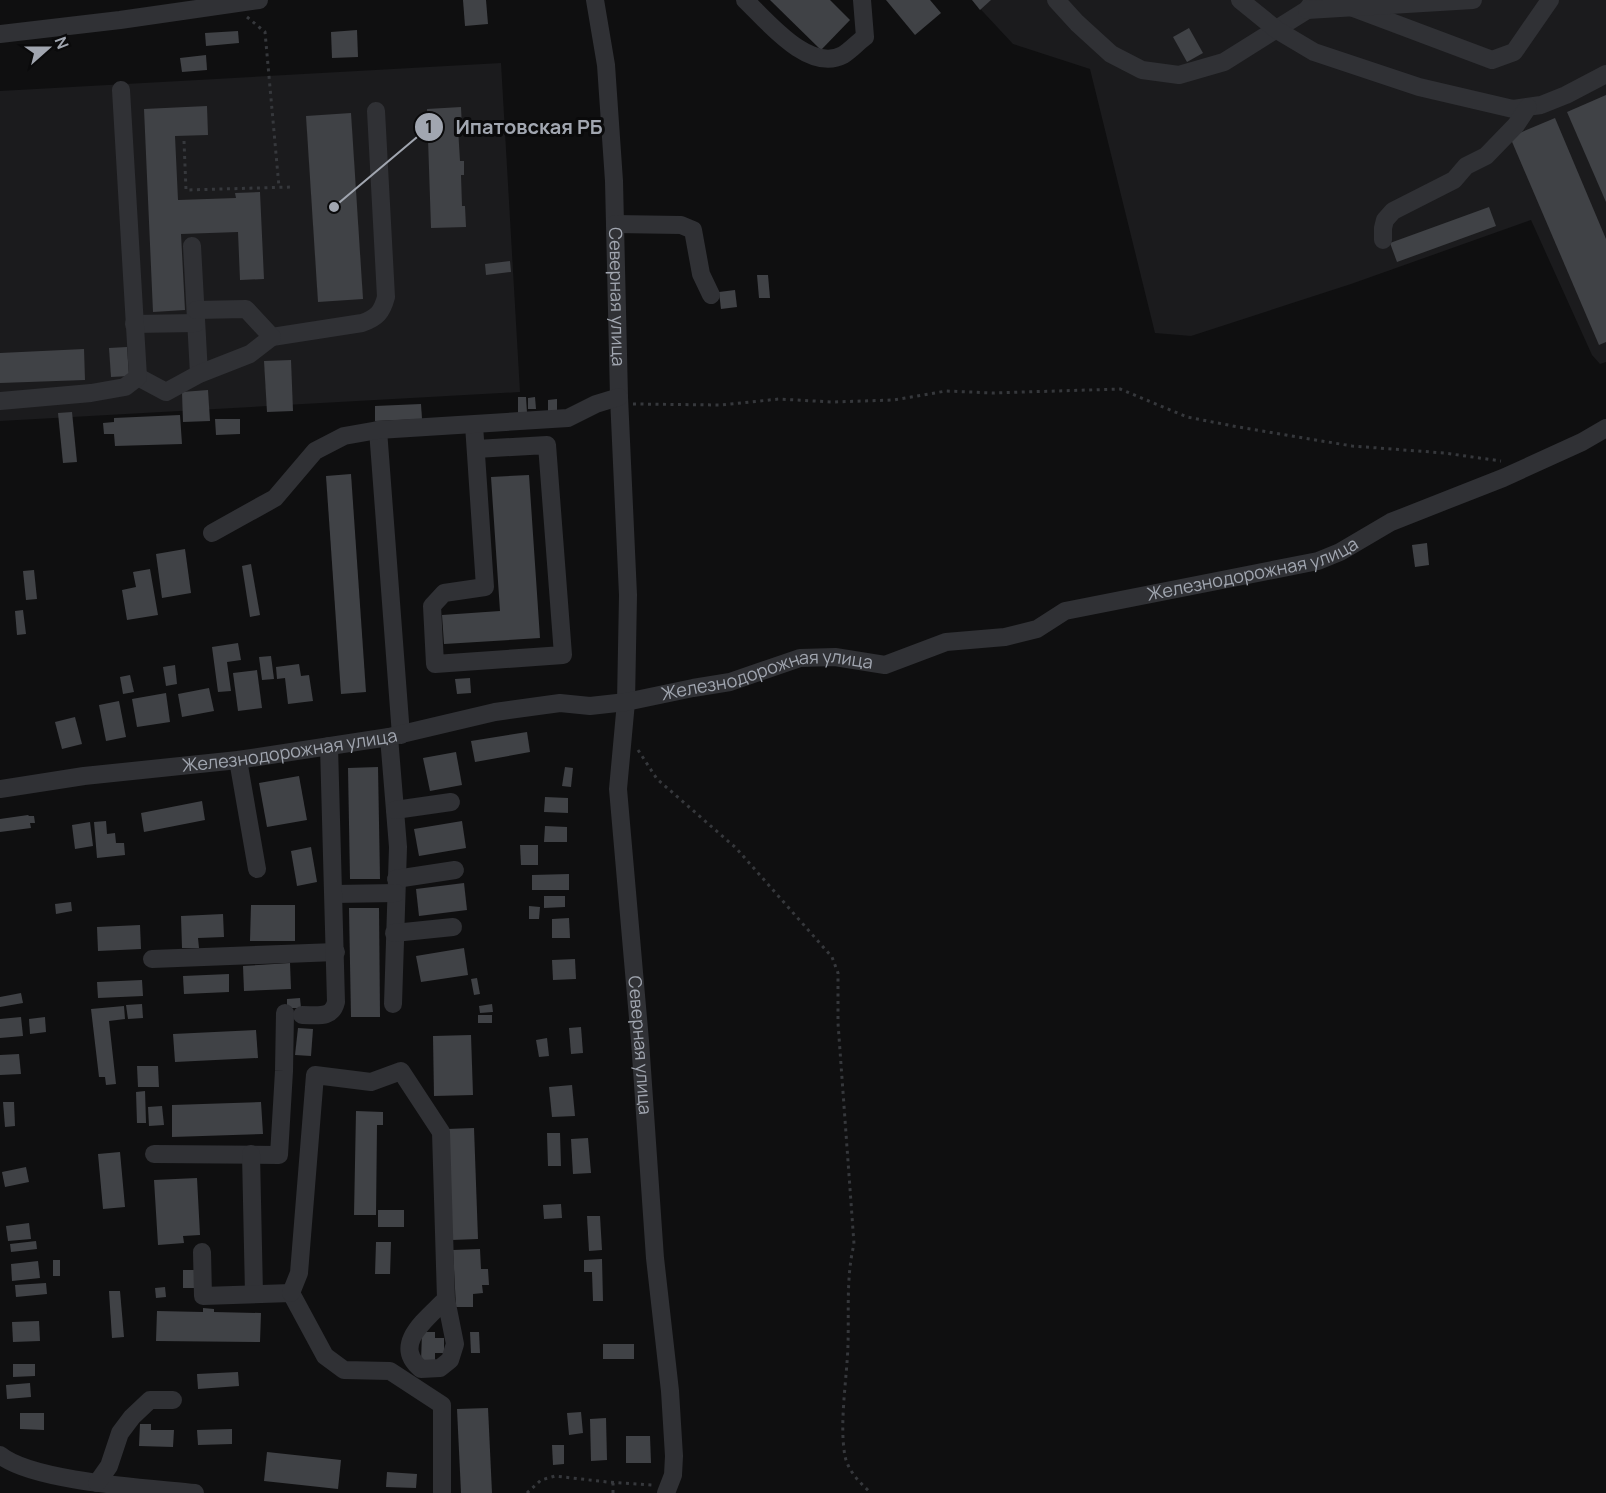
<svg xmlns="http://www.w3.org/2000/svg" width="1606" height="1493" viewBox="0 0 1606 1493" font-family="Manrope,sans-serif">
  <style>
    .built { fill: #1b1b1d }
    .building { fill: #404246 }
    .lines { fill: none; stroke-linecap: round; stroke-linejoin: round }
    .path { stroke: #36383c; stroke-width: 3; stroke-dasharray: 3 4.5; stroke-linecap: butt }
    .minor { stroke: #303135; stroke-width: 18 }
    .labels { text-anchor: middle; stroke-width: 6; stroke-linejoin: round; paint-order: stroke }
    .street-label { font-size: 18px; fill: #a1a6b0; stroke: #0a0a0b }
    .leader { fill: none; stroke: #a1a6b0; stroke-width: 2 }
    .callout-dot { fill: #a1a6b0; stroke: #0a0a0b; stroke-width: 2 }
    .mark-label { font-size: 18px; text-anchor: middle; font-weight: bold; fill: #111 }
    .callout-label { font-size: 20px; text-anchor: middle; font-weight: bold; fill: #a1a6b0; stroke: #0a0a0b; stroke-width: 6; stroke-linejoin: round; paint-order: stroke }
  </style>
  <rect width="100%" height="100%" fill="#0f0f10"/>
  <!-- built -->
  <g class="built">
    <path d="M972,0H1606V362L1600,364L1592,355L1531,220L1351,284L1191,336L1155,333L1090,69L1013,44Z"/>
    <path d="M501,63L520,392L0,421V91Z"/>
  </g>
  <!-- building -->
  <g class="building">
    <path d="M463,0H486L488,24L465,26Z"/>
    <path d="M770,0H830L850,20L821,50Z"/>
    <path d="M886,0H930L941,13L915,35Z"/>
    <path d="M972,0H991L980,10Z"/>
    <path d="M1189,28L1203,53L1187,62L1173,37Z"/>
    <path d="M357,30L358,57L332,58L331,32Z"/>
    <path d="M238,31L239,43L206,46L205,33Z"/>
    <path d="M206,55L207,70L182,72L180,58Z"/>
    <path d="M1606,95V202L1567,112Z"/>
    <path d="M207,106L208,135L175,136L178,200L236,198L235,193L260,192L264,279L240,280L238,232L181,234L185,310L153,312L144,109Z"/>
    <path d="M461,107L462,128H458L460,161H464V175H461L462,206H465L466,227L431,228L427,109Z"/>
    <path d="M351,113L363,299L318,302L306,116Z"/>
    <path d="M1555,118L1606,239V342L1599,345L1510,137Z"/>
    <path d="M1489,207L1496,226L1397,262L1390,243Z"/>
    <path d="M510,261L511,272L486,275L485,264Z"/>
    <path d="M757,275H768L770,298H759Z"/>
    <path d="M735,290L737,307L721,309L719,292Z"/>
    <path d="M127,347L129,376L111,377L109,348Z"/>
    <path d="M84,349L85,380L0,383V353Z"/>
    <path d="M291,360L293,411L267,412L264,361Z"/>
    <path d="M208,390L210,421L183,422L182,392Z"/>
    <path d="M518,397H526L527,413H518Z"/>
    <path d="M535,397L536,409H528V398Z"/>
    <path d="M557,399V411L548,412V400Z"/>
    <path d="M421,404L422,419L375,421V406Z"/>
    <path d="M72,412L77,462L63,463L58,413Z"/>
    <path d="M180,415L182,444L115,446L114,434H104L103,423L114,422V418Z"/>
    <path d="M215,419H240V434L216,435Z"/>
    <path d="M351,474L366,692L341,694L326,476Z"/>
    <path d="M529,475L540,638L444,644L442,615L500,611L491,477Z"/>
    <path d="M1427,543L1429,565L1415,567L1412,545Z"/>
    <path d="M185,549L191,593L162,598L156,554Z"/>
    <path d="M251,564L260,615L250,617L242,566Z"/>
    <path d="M150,569L158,615L127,620L122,590L136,587L133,572Z"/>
    <path d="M34,570L37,599L26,600L23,571Z"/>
    <path d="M23,610L26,634L17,635L15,611Z"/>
    <path d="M238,643L241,660L227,662L231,691L218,692L212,647Z"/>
    <path d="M271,656L274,679L262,680L259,657Z"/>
    <path d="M299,664L301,676L309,675L313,701L288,704L285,678L277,679L276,667Z"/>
    <path d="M175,665L177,684L166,686L163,667Z"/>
    <path d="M257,670L262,708L238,711L233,673Z"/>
    <path d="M130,675L134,692L123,694L120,677Z"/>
    <path d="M470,678L471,693L457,694L455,679Z"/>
    <path d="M209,688L214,711L182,717L178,694Z"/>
    <path d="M166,693L170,722L137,727L132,699Z"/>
    <path d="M119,701L126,737L106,741L99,705Z"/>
    <path d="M75,717L82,744L62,749L55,722Z"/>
    <path d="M527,732L530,752L475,762L471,741Z"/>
    <path d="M456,752L462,785L430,791L423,758Z"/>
    <path d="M378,767L380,879H350L348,768Z"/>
    <path d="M565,767L573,768L571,787L562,786Z"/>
    <path d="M299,776L307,820L267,827L259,783Z"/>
    <path d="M545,797L568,798V813L544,812Z"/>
    <path d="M202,801L205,820L144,832L141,813Z"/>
    <path d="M28,815L29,816H34L35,823H30L31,828L0,832V819Z"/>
    <path d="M106,821L107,834L115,833L116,843H124L125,855L97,858L94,822Z"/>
    <path d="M462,821L466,848L419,856L414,829Z"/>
    <path d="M90,822L93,846L75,849L72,825Z"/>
    <path d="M545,826L567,827V842H544Z"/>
    <path d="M520,845H538V865H521Z"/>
    <path d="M311,847L317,882L297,886L291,851Z"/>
    <path d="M569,874V890H532V875Z"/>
    <path d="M464,883L467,910L419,916L416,889Z"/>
    <path d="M544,896H565V907L544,908Z"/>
    <path d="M71,902L72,911L56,914L55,904Z"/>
    <path d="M251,905H295V941H250Z"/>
    <path d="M529,906L540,907L539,919H529Z"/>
    <path d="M349,908H379L380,1017H351Z"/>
    <path d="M223,914L224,937L198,938L199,948H182L181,916Z"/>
    <path d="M569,918L570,938H552V919Z"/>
    <path d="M140,925L141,949L98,951L97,927Z"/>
    <path d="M464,948L468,975L421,982L416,956Z"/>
    <path d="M575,959L576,979L553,980L552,960Z"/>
    <path d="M290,963L291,989L244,991L243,966Z"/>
    <path d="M229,974V992L184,994L183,976Z"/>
    <path d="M477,978L480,994L474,995L471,979Z"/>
    <path d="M142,980L143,996L98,998L97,982Z"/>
    <path d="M21,993L23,1003L0,1007V997Z"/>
    <path d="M300,998L301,1008H287V999Z"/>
    <path d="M142,1004L143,1018L128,1019L126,1005Z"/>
    <path d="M492,1004L493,1012L480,1013L479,1006Z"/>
    <path d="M124,1006L125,1019L109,1021L116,1084L106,1085L105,1077H99L91,1009Z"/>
    <rect x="478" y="1015" width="14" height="8"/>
    <path d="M21,1017L23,1036L0,1038V1019Z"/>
    <path d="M45,1017L46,1032L30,1034L29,1019Z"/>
    <path d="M581,1027L583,1053L571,1054L569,1028Z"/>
    <path d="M298,1028L313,1029L311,1056L295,1055Z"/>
    <path d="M256,1030L258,1058L175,1062L173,1034Z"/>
    <path d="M471,1035L473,1095L434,1096L433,1036Z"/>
    <path d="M547,1038L549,1056L539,1057L536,1040Z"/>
    <path d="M19,1054L21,1074L0,1075V1055Z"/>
    <path d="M137,1066H158L159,1087H138Z"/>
    <path d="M572,1085L575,1116L552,1117L549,1087Z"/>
    <path d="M145,1091L146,1123H137L136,1092Z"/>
    <path d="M3,1102H14L15,1126L5,1127Z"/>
    <path d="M261,1102L263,1134L172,1137V1105Z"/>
    <path d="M162,1106L164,1125L149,1126L148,1107Z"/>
    <path d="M356,1111L383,1112V1125H377L376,1215H354Z"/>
    <path d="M474,1128L478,1239L452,1240L447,1129Z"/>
    <path d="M547,1133H560L561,1166H548Z"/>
    <path d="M588,1138L591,1173L573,1174L571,1139Z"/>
    <path d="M120,1152L125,1207L103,1209L98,1154Z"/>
    <path d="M26,1167L29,1182L5,1187L2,1172Z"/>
    <path d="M197,1178L200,1235L183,1236L184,1243L158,1245L154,1180Z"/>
    <path d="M561,1204L562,1218L544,1219L543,1205Z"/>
    <rect x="378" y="1210" width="26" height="17"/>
    <path d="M587,1216H600L602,1250L589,1251Z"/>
    <path d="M29,1223L31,1239L8,1241L6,1226Z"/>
    <path d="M36,1241L37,1249L11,1252L10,1244Z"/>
    <path d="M376,1242H391L390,1274H375Z"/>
    <path d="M480,1249L481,1269H488L489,1285H482L483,1293L473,1294V1307H456L453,1250Z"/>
    <path d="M602,1259L603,1301H593L592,1272H584V1260Z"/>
    <rect x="53" y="1260" width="7" height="16"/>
    <path d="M38,1261L40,1278L12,1281L11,1264Z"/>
    <rect x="183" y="1270" width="13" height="18"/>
    <path d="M46,1283L47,1294L16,1297L15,1285Z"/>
    <path d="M165,1287L166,1297L156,1298L155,1288Z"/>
    <path d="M109,1291H120L124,1337L112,1338Z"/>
    <path d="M203,1308L214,1309V1312L261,1313L260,1342L156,1341L157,1311L203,1312Z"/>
    <path d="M39,1321L40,1341L13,1342L12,1322Z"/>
    <path d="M422,1332H435V1338H444V1353H435V1362H421Z"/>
    <path d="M470,1332H479L480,1353H471Z"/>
    <rect x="603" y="1344" width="31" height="15"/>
    <path d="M13,1364H35V1376L13,1377Z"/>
    <path d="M238,1372L239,1386L198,1389L197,1374Z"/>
    <path d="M30,1383L31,1397L7,1399L6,1385Z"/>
    <path d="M488,1408L492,1493H461L457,1409Z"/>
    <path d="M581,1412L583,1433L569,1435L567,1413Z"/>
    <path d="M20,1413H44V1430L20,1429Z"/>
    <path d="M606,1418L607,1460L591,1461L590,1419Z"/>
    <path d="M140,1424H151V1430H174L173,1447L139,1446Z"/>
    <path d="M232,1429V1444L198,1445L197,1430Z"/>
    <path d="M626,1436H650L651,1463H626Z"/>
    <path d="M552,1445H564V1464L553,1465Z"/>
    <path d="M267,1452L341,1460L338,1489L264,1481Z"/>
    <path d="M387,1472L417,1474L416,1488L386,1487Z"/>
  </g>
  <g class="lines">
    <!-- path -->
    <g class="path">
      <path d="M247,17L265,32L279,187"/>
      <path d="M184,141L186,190L292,187"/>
      <path d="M633,404L721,405L779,399L832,402L894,400L946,391L993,393L1120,389L1187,417L1238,427L1352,446L1444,453L1501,461"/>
      <path d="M638,750L657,779L736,848L832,957L838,973V1023L854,1244C846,1277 849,1311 848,1345C847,1378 839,1424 845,1456C848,1471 860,1483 871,1493"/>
      <path d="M527,1493L541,1480L555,1476L607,1482L653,1485"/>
      <path d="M613,1493V1483"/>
    </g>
    <!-- minor -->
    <g class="minor">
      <path id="s1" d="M595,0L606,65L614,181L619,397L628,595L626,702L618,789L640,1041L655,1258L670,1391L674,1456L673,1475L666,1493"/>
      <path d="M745,0C767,21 809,73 843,55C851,50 858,42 865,37L862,0"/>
      <path d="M1056,0L1077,23L1111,54L1142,70L1179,75L1224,62L1307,10L1314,0"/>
      <path d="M1240,0L1277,30L1314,52L1419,87L1513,109L1541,105L1566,95L1606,74"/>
      <path d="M1351,7L1492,60L1514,52L1550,0"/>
      <path d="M1307,10L1473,0"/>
      <path d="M0,34L120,20L259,0"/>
      <path d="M615,224L681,225L693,230L701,274L711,295"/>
      <path d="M1383,240V228L1385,220L1393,211L1454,180L1466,166L1486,156L1516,125L1528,107"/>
      <path d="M192,246L199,374"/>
      <path d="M134,324L196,323"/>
      <path d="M272,337L362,323C377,318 382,312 386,297L376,111"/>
      <path d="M138,377L166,392L199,374L250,354L272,337L246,309L196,310"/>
      <path d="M0,401L91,393L125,387L138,377L121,90"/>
      <path d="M474,425L485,587L444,593L432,606L435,664L563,655L547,445L476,449"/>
      <path d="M378,430L401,735"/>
      <path d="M212,533L275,498L315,451L344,436L378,430L568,418L596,404L619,397"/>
      <path d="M389,737L398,847L393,1004"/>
      <path d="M238,760L257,869"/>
      <path id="s2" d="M0,789L84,776L238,760L389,737L495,712L560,703L590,706L626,702L693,688L730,682L800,658L835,657L885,665L946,642L1005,637L1037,629L1065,611L1318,561L1340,552L1391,522L1503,478L1582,442L1606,428"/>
      <path d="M395,810L451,802"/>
      <path d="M396,879L455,870"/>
      <path d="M334,894L396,893"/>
      <path d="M394,933L453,927"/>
      <path d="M152,959L336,952"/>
      <path d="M302,1015C317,1015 332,1019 336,1002L329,746"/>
      <path d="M154,1154L279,1155L284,1071L285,1013"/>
      <path d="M251,1154L254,1294"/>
      <path d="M202,1252L203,1296L291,1293L325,1356L344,1370L390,1371L442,1405V1493"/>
      <path d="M291,1293L299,1273L315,1075L371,1082L401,1071L441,1132L446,1299L455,1344L450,1360L440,1368L421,1369C391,1344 427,1319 446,1299"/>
      <path d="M0,1455C33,1482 150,1488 195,1493"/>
      <path d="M97,1483L109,1466L120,1433L132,1417L150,1400H173"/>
    </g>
  </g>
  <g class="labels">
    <!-- street labels -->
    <g class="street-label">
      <text dy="6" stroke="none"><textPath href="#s1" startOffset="298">Северная улица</textPath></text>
      <text dy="6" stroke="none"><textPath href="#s2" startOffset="1282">Железнодорожная улица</textPath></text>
      <text dy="6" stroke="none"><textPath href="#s2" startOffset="778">Железнодорожная улица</textPath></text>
      <text dy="6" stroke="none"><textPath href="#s2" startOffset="292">Железнодорожная улица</textPath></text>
      <text dy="6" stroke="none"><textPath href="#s1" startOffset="1048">Северная улица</textPath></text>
    </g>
  </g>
  <!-- callouts -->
  <path class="leader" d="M334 207L429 127"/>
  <g class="callout-dot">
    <circle cx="334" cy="207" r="6"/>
    <circle cx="429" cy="127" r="15"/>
  </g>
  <g class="mark-label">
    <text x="429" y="133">1</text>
  </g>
  <g class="callout-label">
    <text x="529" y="134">Ипатовская РБ</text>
  </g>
  <!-- north arrow -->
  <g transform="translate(48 48) rotate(69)" stroke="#0a0a0b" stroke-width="4.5" paint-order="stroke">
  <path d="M0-4.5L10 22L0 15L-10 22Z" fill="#a1a6b0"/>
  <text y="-9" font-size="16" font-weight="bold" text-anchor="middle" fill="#a1a6b0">N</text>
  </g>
</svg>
